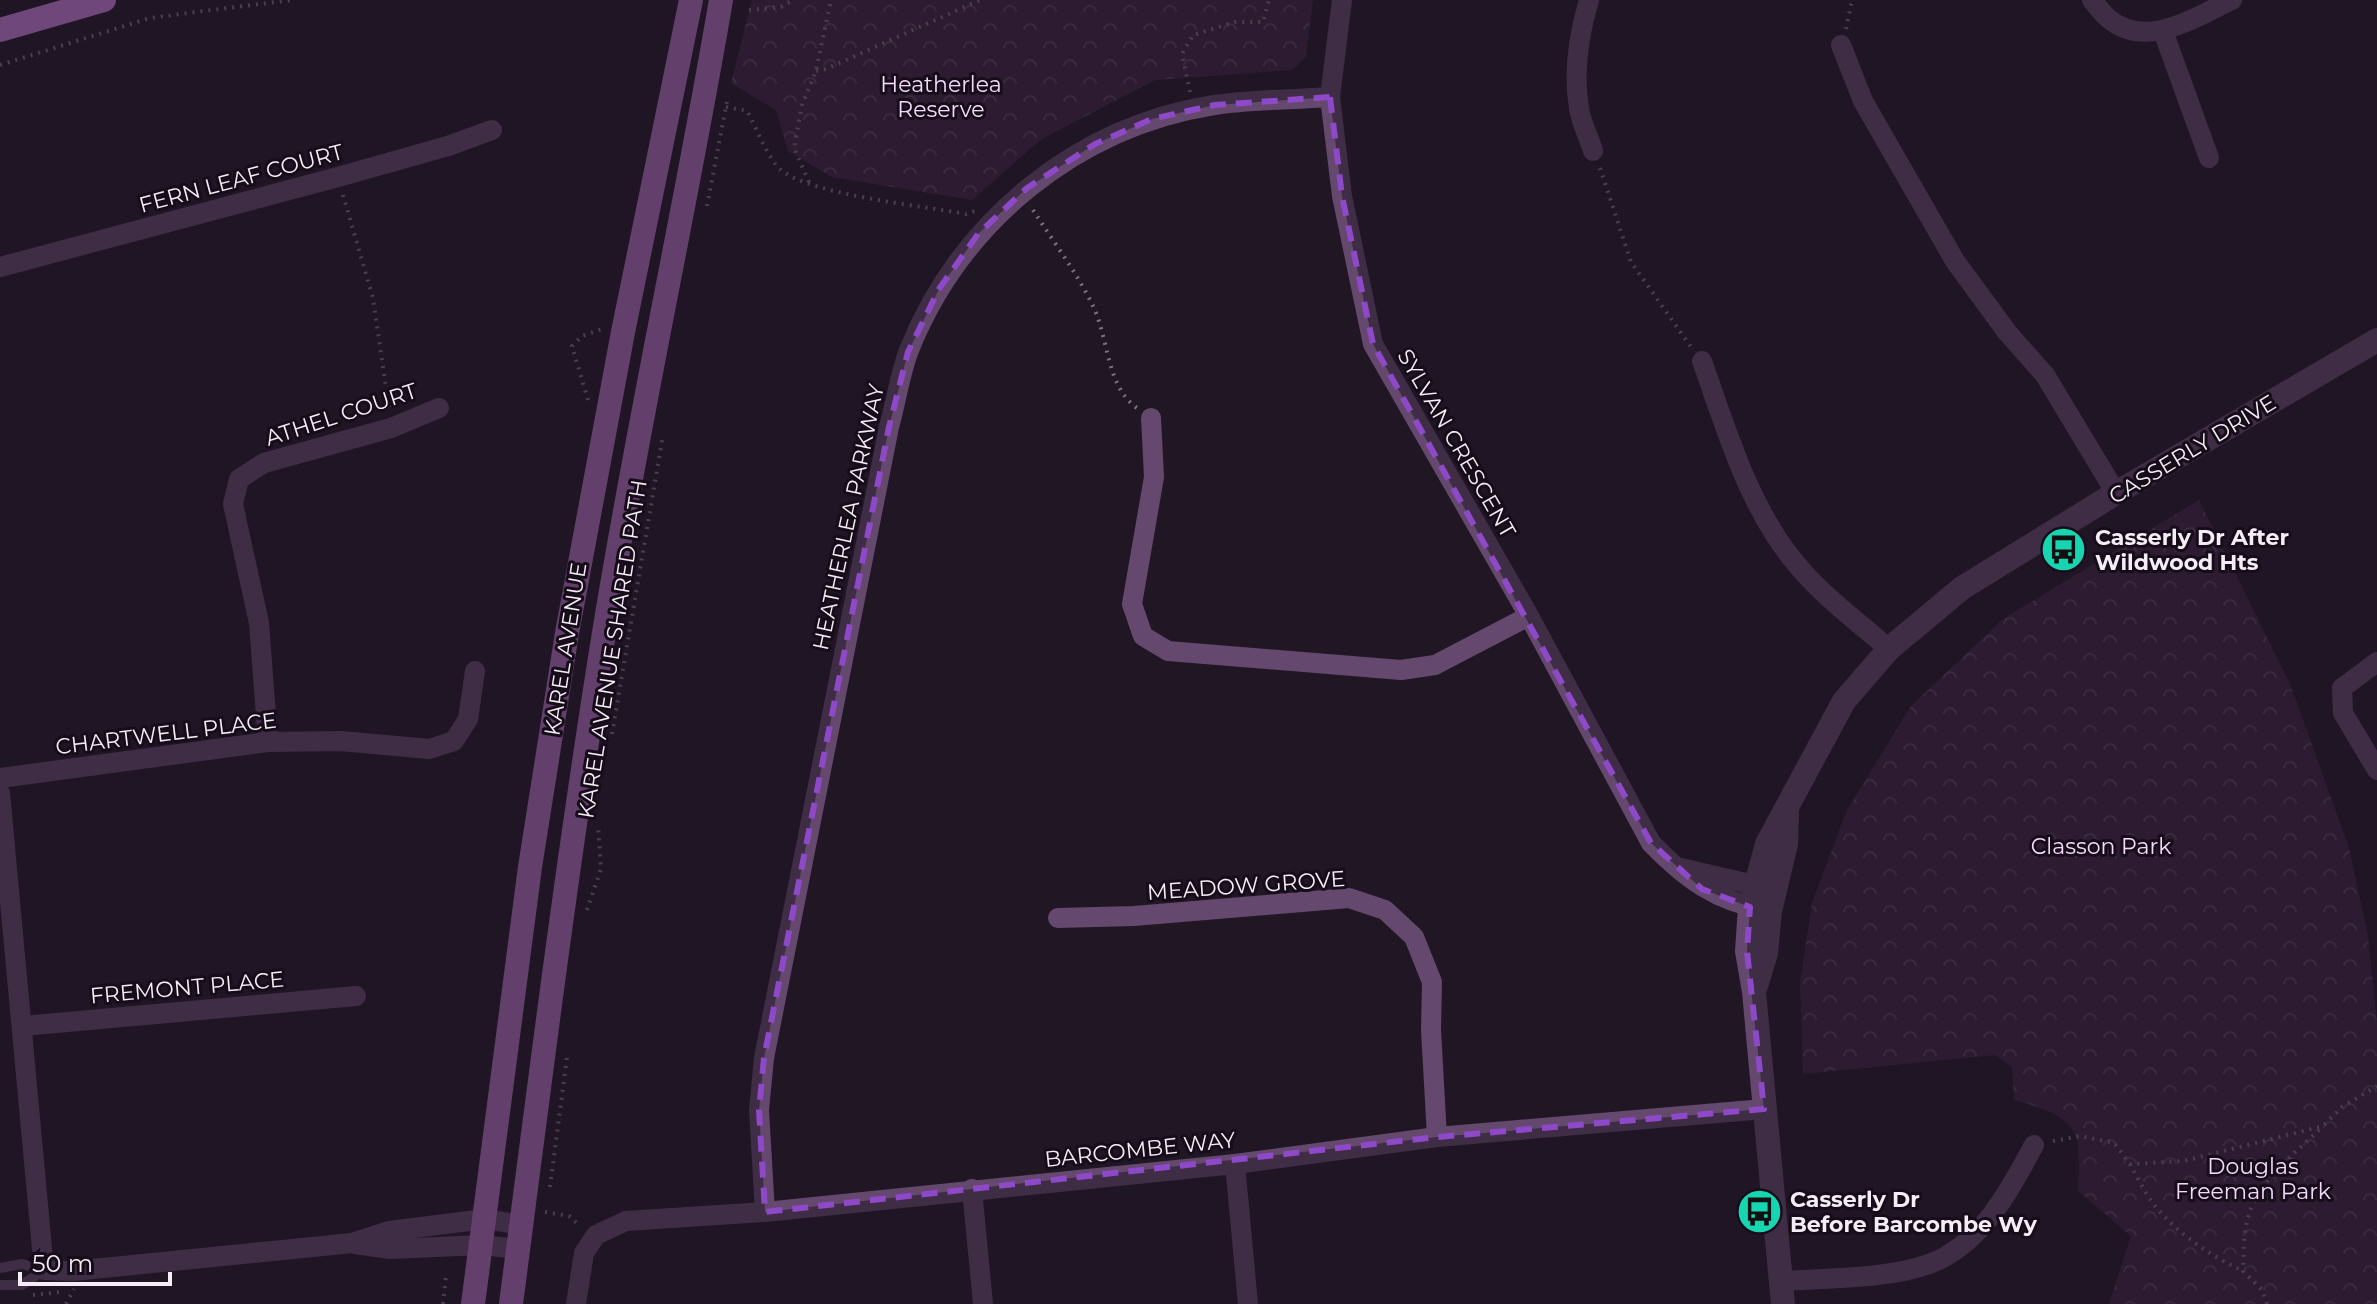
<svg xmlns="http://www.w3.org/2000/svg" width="2377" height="1304" viewBox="0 0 2377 1304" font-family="Montserrat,sans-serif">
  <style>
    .park { fill: url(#park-crowns) }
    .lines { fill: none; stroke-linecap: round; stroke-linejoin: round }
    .path { stroke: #7a717d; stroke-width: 4; stroke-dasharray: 2 6; stroke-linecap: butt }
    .service { stroke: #65486d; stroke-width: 10 }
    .minor { stroke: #65486d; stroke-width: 20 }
    .tertiary { stroke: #65486d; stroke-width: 24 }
    .primary { stroke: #b173c2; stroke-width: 24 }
    .motorway { stroke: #cf84e3; stroke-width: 24 }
    .marked { fill: none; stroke: #8d49c7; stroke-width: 6; stroke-dasharray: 16 10; stroke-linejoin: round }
    .labels { text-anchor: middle; stroke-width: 6; stroke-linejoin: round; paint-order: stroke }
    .park-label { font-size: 22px; fill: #f3dafa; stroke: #170d1a }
    .street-label { font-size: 22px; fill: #f4edf6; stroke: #170d1a }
    .poi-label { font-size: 22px; font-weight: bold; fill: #f4edf6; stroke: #170d1a; text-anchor: start }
  </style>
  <defs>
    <pattern id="park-crowns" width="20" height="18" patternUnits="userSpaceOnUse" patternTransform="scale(2)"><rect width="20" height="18" fill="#3c2442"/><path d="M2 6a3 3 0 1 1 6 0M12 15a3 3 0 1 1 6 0" fill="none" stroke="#59445e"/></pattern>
  </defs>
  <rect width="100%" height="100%" fill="#211624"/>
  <!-- park -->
  <g class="park">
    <path d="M752,0H1313L1306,57L1292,70L1155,80L1040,140L972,200L832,177L788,151L776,110L731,83Z"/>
    <path d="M2199,500L2290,684L2349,848L2368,936L2377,1023V1304H2109L2131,1236L2078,1191C2082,1126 2077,1118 2014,1100L2012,1067L1995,1055L1803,1074L1800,983L1812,903L1847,810L1911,706L2003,619Z"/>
  </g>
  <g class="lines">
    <!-- path -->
    <g class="path">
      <path d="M749,10L781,7L793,0"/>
      <path d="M1846,29L1852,0"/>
      <path d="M0,65L150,18L291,0"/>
      <path d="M816,71L826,69L980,0"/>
      <path d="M1190,92L1182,54L1193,35L1235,22H1263L1269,0"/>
      <path d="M726,107L747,111C756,127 768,159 781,170C811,195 924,206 966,214L975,211"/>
      <path d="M1600,168L1631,262L1691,347"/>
      <path d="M809,182L794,148L802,105L816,71L831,0"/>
      <path d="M343,195L373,298L389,409"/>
      <path d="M707,206L727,101"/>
      <path d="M1033,210C1053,241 1077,273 1093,306C1109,339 1106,386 1137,408"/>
      <path d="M588,400L572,346L582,336L602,329"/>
      <path d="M612,734L663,435"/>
      <path d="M587,910L601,869L598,825"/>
      <path d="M2053,1141L2080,1136L2114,1143L2130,1164L2184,1161L2323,1126L2342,1107L2377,1086"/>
      <path d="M2130,1164C2138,1178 2145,1194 2156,1207C2178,1234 2211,1256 2243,1271"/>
      <path d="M550,1187L567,1057"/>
      <path d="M545,1212L569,1216L579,1225"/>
      <path d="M33,1295L60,1292"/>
      <path d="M66,1304L74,1289"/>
      <path d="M443,1304L446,1276"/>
      <path d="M2267,1304L2262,1290L2243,1271C2244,1252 2243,1232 2249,1214C2259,1180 2297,1152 2321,1128"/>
    </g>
    <!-- service -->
    <g class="service">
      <path d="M0,1268L22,1264L44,1270"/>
      <path d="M0,1285H22L44,1270"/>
    </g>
    <!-- minor -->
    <g class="minor">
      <path d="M1342,0L1330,97L1342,196L1373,344L1529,616L1651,843C1686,879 1716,901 1766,910"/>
      <path d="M1589,0C1579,34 1573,73 1579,108C1581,123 1589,137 1593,151"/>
      <path d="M2092,0C2097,6 2103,14 2109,19C2147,50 2195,17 2232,0"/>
      <path d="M2163,31L2209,158"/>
      <path d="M1841,45L1863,101L1955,261L2007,332L2045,375L2116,493"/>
      <path d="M0,267L338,177L448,146L492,130"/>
      <path d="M1702,361C1727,431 1749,509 1798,566C1824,597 1858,622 1889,649"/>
      <path d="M1151,418L1154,477L1132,604L1143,636L1168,651L1401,670L1435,665L1529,616"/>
      <path d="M2377,662L2342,688L2343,713L2377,770"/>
      <path d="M268,742L259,623L233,504L239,479L264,463L391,428L439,408"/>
      <path d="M0,778L268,742L341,741L429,749L454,741L468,719L475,671"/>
      <path d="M0,793L44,1270L73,1271L352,1243L389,1231L485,1219L521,1225"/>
      <path d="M1681,868L1771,889"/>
      <path d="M1058,918L1134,916L1349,898L1385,910L1414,937L1432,982L1431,1030L1437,1137"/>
      <path d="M23,1026L356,996"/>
      <path d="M1235,1164L1248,1304"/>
      <path d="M972,1189L983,1304"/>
      <path d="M765,1212L759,1110L764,1058L889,427C896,402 900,374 909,350C961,221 1076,127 1214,105C1252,99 1292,100 1330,97"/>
      <path d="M355,1244L390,1249L482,1245L518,1249"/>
      <path d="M1781,1281C1826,1278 1888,1279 1929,1264C1981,1245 2010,1190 2034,1145"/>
      <path d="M576,1304L584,1253L596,1235L626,1221L765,1212L1235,1164L1437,1137L1764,1109"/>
    </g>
    <!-- tertiary -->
    <g class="tertiary">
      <path d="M1756,986L1766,953L1770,911L1786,844L1787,811"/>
      <path d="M1783,1304L1754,992L1747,951L1750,907L1767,844L1844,701L1889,649L1962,588L2116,493L2377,340"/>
    </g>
    <!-- primary -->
    <g class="primary">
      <path d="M473,1304L530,867L567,633L623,332L691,0"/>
      <path d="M511,1304C540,1080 568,856 604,633C638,421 685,212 721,0"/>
    </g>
    <!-- motorway -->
    <path class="motorway" d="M0,30L104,0"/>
  </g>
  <!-- marked area -->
  <path d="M0 0H2377V1304H0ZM1330,97L1342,196L1373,344L1651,843L1702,889L1750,907L1747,951L1764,1109L1437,1137L765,1212L759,1110L764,1058L889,427L908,352L939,289L978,234L1027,188L1095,144L1152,119L1215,105Z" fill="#211624" fill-opacity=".55" fill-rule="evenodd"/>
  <path class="marked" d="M1330,97L1342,196L1373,344L1651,843L1702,889L1750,907L1747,951L1764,1109L1437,1137L765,1212L759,1110L764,1058L889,427L908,352L939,289L978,234L1027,188L1095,144L1152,119L1215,105Z"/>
  <!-- icons -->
  <defs>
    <symbol id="bus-disc" viewBox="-11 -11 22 22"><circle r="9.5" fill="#18d5b2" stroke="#170d1a"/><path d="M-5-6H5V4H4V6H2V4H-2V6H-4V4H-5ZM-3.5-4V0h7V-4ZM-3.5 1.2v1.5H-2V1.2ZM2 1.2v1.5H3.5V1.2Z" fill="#111"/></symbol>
  </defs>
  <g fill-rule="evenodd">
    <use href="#bus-disc" x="2038" y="524" width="51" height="51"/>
    <use href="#bus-disc" x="1734" y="1186" width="51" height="51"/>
  </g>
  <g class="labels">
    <!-- park labels -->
    <g class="park-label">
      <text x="941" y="92">Heatherlea<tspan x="941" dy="25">Reserve</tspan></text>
      <text x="2101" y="854">Classon Park</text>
      <text x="2253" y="1174">Douglas<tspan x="2253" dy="25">Freeman Park</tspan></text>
    </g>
    <!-- street labels -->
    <g class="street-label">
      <text transform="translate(241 178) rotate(-15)" y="8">FERN LEAF COURT</text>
      <text transform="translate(341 414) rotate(-18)" y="8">ATHEL COURT</text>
      <text transform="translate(1457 443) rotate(60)" y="8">SYLVAN CRESCENT</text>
      <text transform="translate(2192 449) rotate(-31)" y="8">CASSERLY DRIVE</text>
      <text transform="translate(848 517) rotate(-78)" y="8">HEATHERLEA PARKWAY</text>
      <text transform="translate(565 649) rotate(-81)" y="8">KAREL AVENUE</text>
      <text transform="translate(612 649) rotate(-81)" y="8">KAREL AVENUE SHARED PATH</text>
      <text transform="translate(166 733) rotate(-7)" y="8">CHARTWELL PLACE</text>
      <text transform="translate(1246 885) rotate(-4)" y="8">MEADOW GROVE</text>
      <text transform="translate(187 987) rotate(-5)" y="8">FREMONT PLACE</text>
      <text transform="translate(1140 1149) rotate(-6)" y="8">BARCOMBE WAY</text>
    </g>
    <!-- poi labels -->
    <g class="poi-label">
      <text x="2095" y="545">Casserly Dr After<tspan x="2095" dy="25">Wildwood Hts</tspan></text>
      <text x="1790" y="1207">Casserly Dr<tspan x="1790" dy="25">Before Barcombe Wy</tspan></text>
    </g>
  </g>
  <!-- scale -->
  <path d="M20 1272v12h150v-12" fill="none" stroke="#f4edf6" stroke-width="4"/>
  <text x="32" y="1272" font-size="24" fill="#f4edf6" stroke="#170d1a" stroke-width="6" paint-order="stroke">50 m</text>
</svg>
